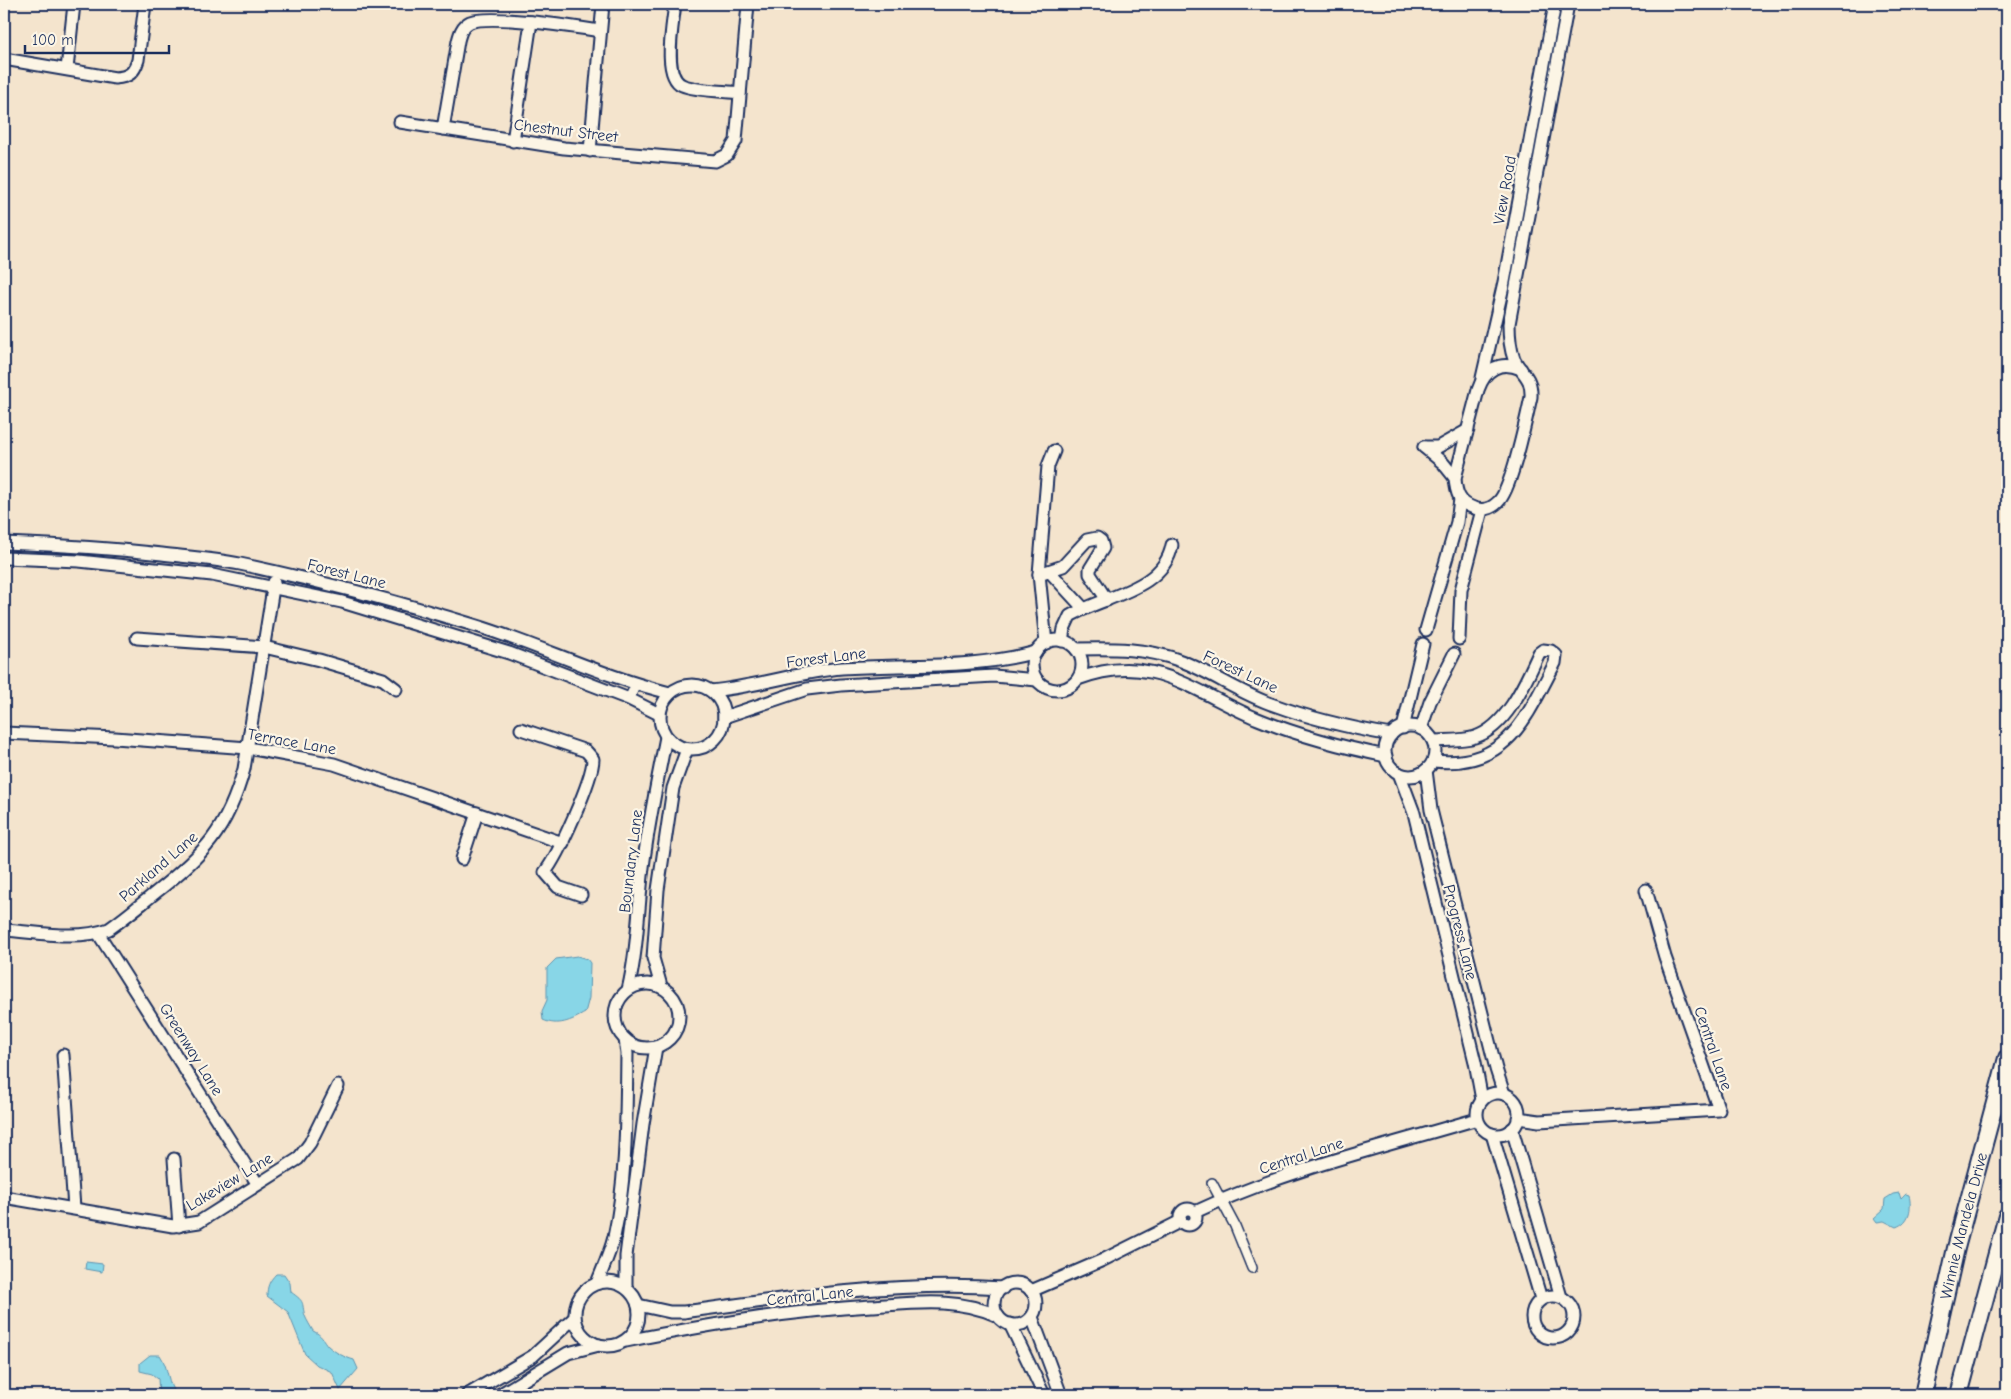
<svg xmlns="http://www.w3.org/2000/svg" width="2011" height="1399" viewBox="0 0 2011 1399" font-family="'Comic Neue',sans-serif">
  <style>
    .water { fill: #88d6e7; stroke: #5c93b0 }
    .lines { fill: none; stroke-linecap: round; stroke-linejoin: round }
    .pedestrian-casing { stroke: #1b2f5e; stroke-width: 12 }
    .minor-casing { stroke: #1b2f5e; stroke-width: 15 }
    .secondary-casing { stroke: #1b2f5e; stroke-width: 20 }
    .pedestrian { stroke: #fcf5e5; stroke-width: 9 }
    .minor { stroke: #fcf5e5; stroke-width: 11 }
    .secondary { stroke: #fcf5e5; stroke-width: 16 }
    .labels { text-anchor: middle; stroke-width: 4.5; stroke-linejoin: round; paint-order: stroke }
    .street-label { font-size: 16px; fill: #1b2f5e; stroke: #fcf5e5 }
  </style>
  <rect width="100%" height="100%" fill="#f4e4cd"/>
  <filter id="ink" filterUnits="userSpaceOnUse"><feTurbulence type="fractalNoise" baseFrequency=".02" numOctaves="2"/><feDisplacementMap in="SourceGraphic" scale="10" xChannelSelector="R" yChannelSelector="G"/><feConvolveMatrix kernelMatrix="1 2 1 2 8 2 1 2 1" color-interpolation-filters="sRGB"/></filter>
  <g filter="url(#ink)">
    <!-- water -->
    <g class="water">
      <path d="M577,956L587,959L590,963L589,998L585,1013C571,1021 558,1027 543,1020L542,1011L547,1000V968L556,959Z"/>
      <path d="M1899,1193L1901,1199L1906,1194L1909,1195C1912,1208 1910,1222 1896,1227L1884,1221L1877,1222L1874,1218L1884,1209L1885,1199L1893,1194Z"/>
      <path d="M86,1262L103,1264L102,1272L85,1269Z"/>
      <path d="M276,1274H284L290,1283L291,1292C306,1303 301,1301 305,1316C307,1321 311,1327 313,1331C322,1335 322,1339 328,1346C336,1353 344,1357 354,1360L358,1369L340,1390L332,1372L317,1365L305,1354L288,1312L267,1296C267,1287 269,1281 276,1274Z"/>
      <path d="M150,1355H160C169,1368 167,1383 176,1395H159L158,1379L152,1374L140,1371V1363Z"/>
    </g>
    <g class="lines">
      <defs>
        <g id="pedestrian">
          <path d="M629,699L636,684"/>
          <path d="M1212,1183L1235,1226L1252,1268"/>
        </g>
        <g id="minor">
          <path d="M675,4C673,23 662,76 682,85C696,91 725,91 740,93"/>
          <path d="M4,59L115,78C129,77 134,73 138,60L145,4"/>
          <path d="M67,69L74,4"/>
          <path d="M400,122L564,148L715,161L727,155L736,141L748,4"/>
          <path d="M443,129L458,41C460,33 462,26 470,22C492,14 574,27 600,31"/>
          <path d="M513,141L531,22"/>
          <path d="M590,151L603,4"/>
          <path d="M1521,369C1500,360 1485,369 1478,390L1455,478C1456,493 1459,503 1474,508C1482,511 1491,509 1498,502C1512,489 1526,419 1531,397C1532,376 1522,375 1514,359C1510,348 1509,336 1509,324L1568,4"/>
          <path d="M1482,378L1504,282L1555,4"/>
          <path d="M1424,447H1438L1468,430"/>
          <path d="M1424,447L1443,463L1455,478"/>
          <path d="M4,543C57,545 109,548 162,554C188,557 215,559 240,564C320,581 399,602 477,626C542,646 603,677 670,693"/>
          <path d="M4,558L79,561L212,575L342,602L509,653L629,699L659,714"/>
          <path d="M1050,572L1084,609"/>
          <path d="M1039,574L1063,566L1087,540L1097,538L1101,541L1103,548L1090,569V574L1107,600"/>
          <path d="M1426,630L1457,522L1460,499"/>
          <path d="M137,638L264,647L319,660L383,679L396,689"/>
          <path d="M1459,639L1461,590L1482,510"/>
          <circle cx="1057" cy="665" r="25"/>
          <path d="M1062,641L1064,629L1070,616C1103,596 1164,590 1172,545"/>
          <path d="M1046,643L1039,574L1048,466L1054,451"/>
          <path d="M1076,649C1112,648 1148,648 1181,661C1213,673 1241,694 1274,705C1312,719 1351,728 1391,735"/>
          <path d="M1078,679C1152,650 1195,693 1258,719C1300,736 1342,747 1386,756"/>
          <circle cx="692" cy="717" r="32"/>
          <path d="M711,691C756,687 798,672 842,668C907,664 974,669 1036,652"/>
          <path d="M724,717L807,689L841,685L994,676L1037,680"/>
          <circle cx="1410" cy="751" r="25"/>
          <path d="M1403,728L1423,644"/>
          <path d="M521,729L586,751L593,759C593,779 558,856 545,872L558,887L581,895"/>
          <path d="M1421,729L1430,702L1454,654"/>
          <path d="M4,733L115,738L248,748L334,764L563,843"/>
          <path d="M1433,741C1445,740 1463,741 1475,737C1507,727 1526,681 1539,653L1543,650L1551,651L1556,655L1555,663C1526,718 1507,769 1434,761"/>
          <path d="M1426,770L1431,810L1496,1069L1504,1094"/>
          <path d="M1399,773L1414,813L1475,1062L1482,1100"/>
          <path d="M462,859L477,813"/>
          <path d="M4,930C37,932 77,941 109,929C125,918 140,905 155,893C204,854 227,831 244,769L274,582"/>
          <path d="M98,933L257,1183"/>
          <circle cx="647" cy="1016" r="32"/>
          <path d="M661,986L653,958L658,890L673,788L687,749"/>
          <path d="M628,990C637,952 638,915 642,876C647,829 657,783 666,737"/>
          <path d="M63,1055L74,1208"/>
          <circle cx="1498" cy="1114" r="21"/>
          <path d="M1518,1118L1539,1121L1719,1110L1665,957L1646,890"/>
          <path d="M1512,1129L1561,1297"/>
          <path d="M1492,1134L1541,1299"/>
          <path d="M174,1159L179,1226"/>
          <path d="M4,1197L173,1226L199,1222L298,1159L310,1143L338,1086"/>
          <circle cx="1188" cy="1217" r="8"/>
          <path d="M1195,1212C1285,1170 1383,1147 1477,1119"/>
          <circle cx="607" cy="1314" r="32"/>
          <path d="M597,1283C603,1268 610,1253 614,1237C627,1178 626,1114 627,1054L625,1039"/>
          <circle cx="1015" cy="1304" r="21"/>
          <path d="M626,1288V1256L643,1124L656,1047"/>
          <path d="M1031,1291L1103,1260L1181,1221"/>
          <circle cx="1553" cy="1317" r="21"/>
          <path d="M638,1305L670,1312H684C790,1297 896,1281 1003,1288"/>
          <path d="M1032,1317L1061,1395"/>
          <path d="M1010,1324L1044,1395"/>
          <path d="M626,1341C707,1325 788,1311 871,1306C915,1303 957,1297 998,1316"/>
          <path d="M467,1395L533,1356L574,1318"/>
          <path d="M499,1395L568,1353L599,1345"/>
        </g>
        <g id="secondary">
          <path id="s1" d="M1923,1395L1956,1248L2007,1058"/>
          <path d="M1959,1395L2007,1216"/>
        </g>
      </defs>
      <!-- pedestrian casing -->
      <use href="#pedestrian" class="pedestrian-casing"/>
      <!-- minor casing -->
      <use href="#minor" class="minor-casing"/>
      <!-- secondary casing -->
      <use href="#secondary" class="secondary-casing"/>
      <!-- pedestrian -->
      <use href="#pedestrian" class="pedestrian"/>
      <!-- minor -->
      <use href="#minor" class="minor"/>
      <!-- secondary -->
      <use href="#secondary" class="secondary"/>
    </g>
  </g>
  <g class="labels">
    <!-- street labels -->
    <g class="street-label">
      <text transform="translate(566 130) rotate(7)" y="6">Chestnut Street</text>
      <text transform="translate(1504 190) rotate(-80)" y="6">View Road</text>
      <text transform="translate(347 573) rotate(14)" y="6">Forest Lane</text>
      <text transform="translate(826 657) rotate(-7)" y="6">Forest Lane</text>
      <text transform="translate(1241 671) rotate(25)" y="6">Forest Lane</text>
      <text transform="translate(292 741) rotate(10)" y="6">Terrace Lane</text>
      <text transform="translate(630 861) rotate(-83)" y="6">Boundary Lane</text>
      <text transform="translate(158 866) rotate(-41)" y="6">Parkland Lane</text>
      <text transform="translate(1461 932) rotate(76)" y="6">Progress Lane</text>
      <text transform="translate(1714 1048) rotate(71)" y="6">Central Lane</text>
      <text transform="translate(192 1049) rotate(58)" y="6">Greenway Lane</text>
      <text transform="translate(1301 1155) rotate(-18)" y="6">Central Lane</text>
      <text transform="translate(229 1181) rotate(-31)" y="6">Lakeview Lane</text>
      <text dy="6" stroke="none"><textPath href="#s1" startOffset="174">Winnie Mandela Drive</textPath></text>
      <text transform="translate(810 1295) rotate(-6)" y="6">Central Lane</text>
    </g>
  </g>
  <!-- margin -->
  <rect width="2011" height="1399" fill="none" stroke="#fcf5e5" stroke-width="20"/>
  <rect x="10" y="10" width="1991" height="1379" fill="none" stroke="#1b2f5e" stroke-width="2" filter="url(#ink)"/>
  <!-- scale -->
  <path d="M25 45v8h144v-8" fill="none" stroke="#1b2f5e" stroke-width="2.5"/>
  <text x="32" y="45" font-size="15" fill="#1b2f5e" stroke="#fcf5e5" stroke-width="4" paint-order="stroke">100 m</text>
</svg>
